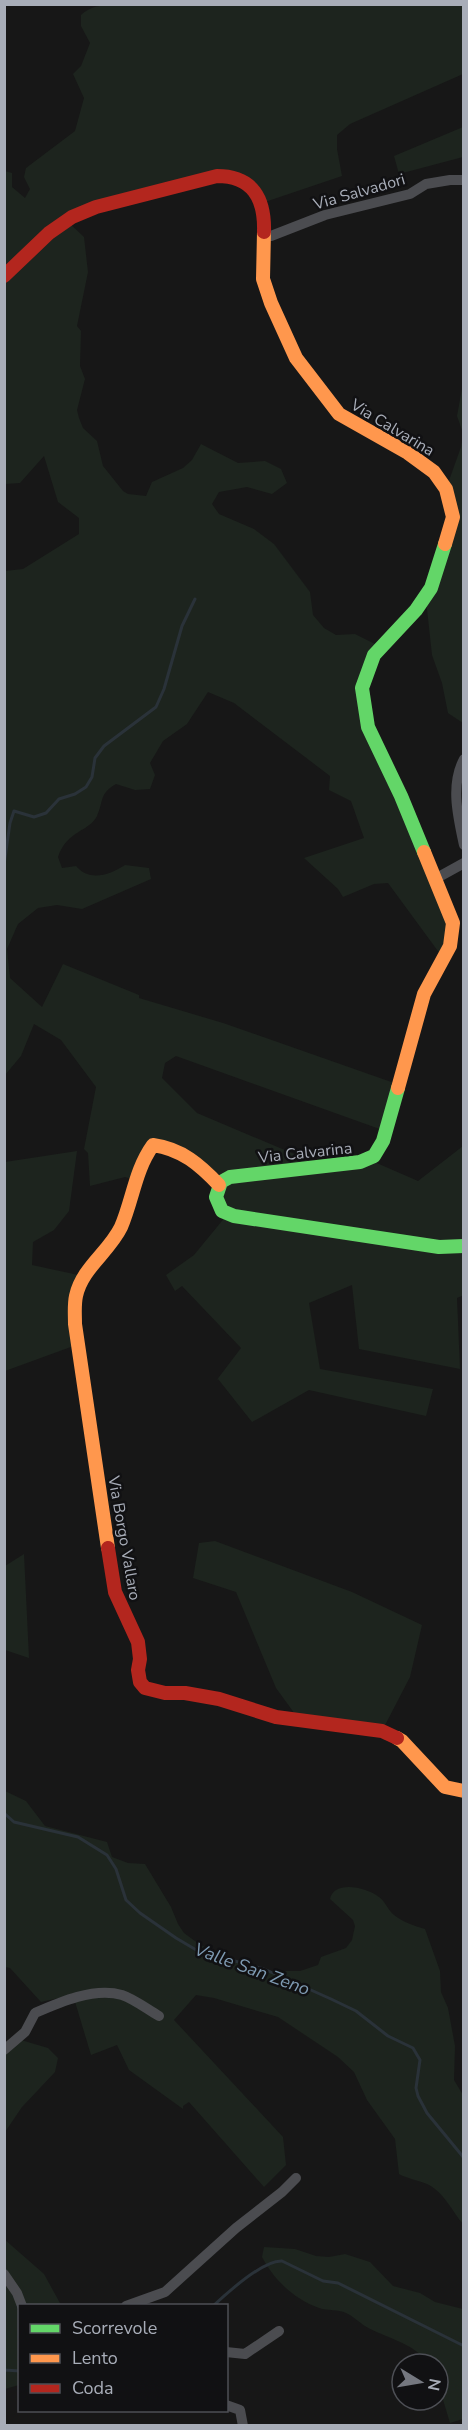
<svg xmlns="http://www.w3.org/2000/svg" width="468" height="2430" viewBox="0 0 468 2430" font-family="'Nunito Sans',sans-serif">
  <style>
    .green { fill: #1d241e }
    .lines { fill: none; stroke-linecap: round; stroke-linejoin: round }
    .stream { stroke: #2a3239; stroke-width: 3 }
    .street { stroke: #4b4c50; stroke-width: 10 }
    .fast { stroke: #63d668; stroke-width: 14 }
    .slow { stroke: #ff974d; stroke-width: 14 }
    .jam { stroke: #b3261e; stroke-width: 14 }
    .labels { text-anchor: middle; stroke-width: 5; stroke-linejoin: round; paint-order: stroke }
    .street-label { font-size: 16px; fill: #a8adb8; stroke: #111113 }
    .water-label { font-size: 18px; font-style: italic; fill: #7f9bb3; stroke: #111113 }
  </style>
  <rect width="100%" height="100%" fill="#171717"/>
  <!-- green -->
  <g class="green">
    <path d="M125,4L463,5V74L350,124L337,135V149L342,176L262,203L224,175L68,222L84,237L88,272L77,326L81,331L80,366L85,379L77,410L79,418L83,428L97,441L103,466L123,491L128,494L146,496L152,482L183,468L192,460L201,444L238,463L265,461L281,469L287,483L272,494L247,487L219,492L212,504L219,514L254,529L274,544L310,592L313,615L324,628L336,635L355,634L381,647L362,687L366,711L452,924L443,958L388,883L374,884L343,897L338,889L304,858L364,838L351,801L329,790L330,776L234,703L208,692L187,724L163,741L150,763L155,775L150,789L135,790L116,784C99,794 104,800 97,816C89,832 67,830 58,857L62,868L76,866C89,882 110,875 125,865L149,868L151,879L82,909L57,905L38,908L18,924L7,949L10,978L42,1007L63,964L139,995V998L223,1023L397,1084L388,1132L176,1056L165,1063L162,1078L197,1113L332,1170L372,1161L418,1181L463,1146L464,1295L457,1298L460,1369L359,1349L352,1285L309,1303L320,1369L433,1389L426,1416L309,1390L252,1422L218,1379L216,1381L241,1348L182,1286L175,1291L166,1275L194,1255L226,1216L222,1190L234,1181L153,1145L135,1180L125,1177L90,1186L88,1153L84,1149L96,1087L61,1040L34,1024L21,1056L5,1075V571L23,569L79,534V518L58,502L44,456L20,483L5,484V171L12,173V187L25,198L30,189L24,177L26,168L75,131L84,98L73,74L81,66L90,43L81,26V15C95,2 108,7 125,4Z"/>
    <path d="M463,127V157L399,174L394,156Z"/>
    <path d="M463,383V723L448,713L442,683L432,655L426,600L446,530V489L461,447L463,433L457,416Z"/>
    <path d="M77,1151L69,1211L54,1230L33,1242L32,1265L83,1276L79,1344L5,1371V1162Z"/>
    <path d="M215,1541L352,1592L422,1625L410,1677L382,1731L300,1721L276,1688L236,1592L193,1578L199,1543Z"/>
    <path d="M24,1554L29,1658L5,1650V1566Z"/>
    <path d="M5,1791L26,1801L45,1826L107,1842L112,1857L128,1863L145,1864L171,1907L178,1924L184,1933L199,1944L257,1971H300L318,1965L321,1957L346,1948L352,1940L355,1926L353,1920L330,1899C334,1880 366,1887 379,1897C385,1901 388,1910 394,1915C403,1922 414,1926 425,1929L440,1971L441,1992L448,2008L455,2046L454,2080L463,2095V2224C452,2211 444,2192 427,2184C418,2180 408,2179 399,2174L395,2139L367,2100L354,2072L338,2057L278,2017L214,1998L196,1995L174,2020L283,2137L286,2165L264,2187L189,2102L183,2106V2109L129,2070L117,2045L91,2055L73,1995L41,2002L10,1968L5,1967Z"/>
    <path d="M21,2040L48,2048L58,2058L55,2072L22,2107L5,2132V2050Z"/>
    <path d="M4,2239L44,2274L61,2305L20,2306L19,2385L5,2389Z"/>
    <path d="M264,2247L295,2249L316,2256L329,2257L345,2254L370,2262L393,2286L420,2293L435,2302L463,2309V2419L450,2423L438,2383V2364H428C416,2343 385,2338 365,2326C359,2322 353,2316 346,2313C338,2309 328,2311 319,2308C294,2299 274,2280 262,2257Z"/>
  </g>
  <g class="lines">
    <!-- stream -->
    <g class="stream">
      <path d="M4,865L10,823L14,811L34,817L46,813L59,799L75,794L86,787L92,777L95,758L104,746L156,707L164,689L182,626L195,599"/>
      <path d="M4,1021V1027"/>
      <path d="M4,1813L14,1822L78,1837L107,1855L116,1869L126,1900L140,1913L176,1938L198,1951L264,1969L331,1999L356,2011L388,2036L413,2048L420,2060L416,2088L418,2096L427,2113L464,2158"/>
      <path d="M213,2306C227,2293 264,2260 282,2261L323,2281L338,2283L464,2346"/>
      <path d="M4,2370L20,2371"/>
    </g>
    <!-- street -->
    <g class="street">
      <path d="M264,236H271L325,215L410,194L426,184L450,180H464"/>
      <path d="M464,759C450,785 458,817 464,845"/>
      <path d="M435,879L464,863"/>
      <path d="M4,2050L25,2032L35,2013C60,2002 94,1987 122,1995C134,1999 147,2009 159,2016"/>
      <path d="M4,2274L17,2293L22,2306"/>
      <path d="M126,2306L165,2292L236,2228L282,2192L296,2178"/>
      <path d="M226,2352L245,2354L279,2331"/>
      <path d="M226,2405L240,2410L243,2426"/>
    </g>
    <!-- fast -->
    <g class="fast">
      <path d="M424,852L401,796L368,727L362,688L374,655L416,610L431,588L445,544"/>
      <path d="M398,1088L383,1141L374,1156L360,1162L230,1177L221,1182L216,1197L222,1211L234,1216L439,1247L464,1246"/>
    </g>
    <!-- slow -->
    <g class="slow">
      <path d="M264,232L263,279L271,303L296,358L339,414L408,453L434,472L446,489L453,517L445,544"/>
      <path d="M398,1088L424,994L450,946L453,923L424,852"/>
      <path d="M108,1548L75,1324C75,1315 74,1305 76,1296C82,1268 109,1252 121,1227C133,1199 135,1170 153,1145C182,1149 200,1165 219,1185"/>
      <path d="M397,1738L402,1741L445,1787L464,1791"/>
    </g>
    <!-- jam -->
    <g class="jam">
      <path d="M4,276L49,233L72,217L96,207L217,176C253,176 265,199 264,232"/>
      <path d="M108,1548L115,1592L138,1642L140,1659L138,1670L140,1682L145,1688L165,1693H185L219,1699L276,1717L382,1731L397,1738"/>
    </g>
  </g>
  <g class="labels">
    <!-- street labels -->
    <g class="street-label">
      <text transform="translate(359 191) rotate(-16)" y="6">Via Salvadori</text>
      <text transform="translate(393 427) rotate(31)" y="6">Via Calvarina</text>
      <text transform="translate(305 1152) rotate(-6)" y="6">Via Calvarina</text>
      <text transform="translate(125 1538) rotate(80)" y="6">Via Borgo Vallaro</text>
    </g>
    <!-- water labels -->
    <g class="water-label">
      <text transform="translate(252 1969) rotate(20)" y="6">Valle San Zeno</text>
    </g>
  </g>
  <!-- border -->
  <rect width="468" height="2430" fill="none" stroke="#a8adb8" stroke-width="12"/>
  <!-- legend -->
  <rect x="18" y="2304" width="210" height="108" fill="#111113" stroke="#4d4f55" stroke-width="1.5"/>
  <rect x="30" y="2324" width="30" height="9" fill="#63d668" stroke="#4d4f55" stroke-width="1.5"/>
  <text x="72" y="2334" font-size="18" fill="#a8adb8">Scorrevole</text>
  <rect x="30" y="2354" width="30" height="9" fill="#ff974d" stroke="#4d4f55" stroke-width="1.5"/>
  <text x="72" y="2364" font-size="18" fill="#a8adb8">Lento</text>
  <rect x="30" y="2384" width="30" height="9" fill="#b3261e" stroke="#4d4f55" stroke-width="1.5"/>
  <text x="72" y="2394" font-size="18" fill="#a8adb8">Coda</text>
  <!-- north arrow -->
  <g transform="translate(420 2382) rotate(101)"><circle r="28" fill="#111113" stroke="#4d4f55" stroke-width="1.5"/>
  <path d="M0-4.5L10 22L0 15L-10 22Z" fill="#757880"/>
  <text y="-9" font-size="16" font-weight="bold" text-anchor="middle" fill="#a8adb8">N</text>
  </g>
</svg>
